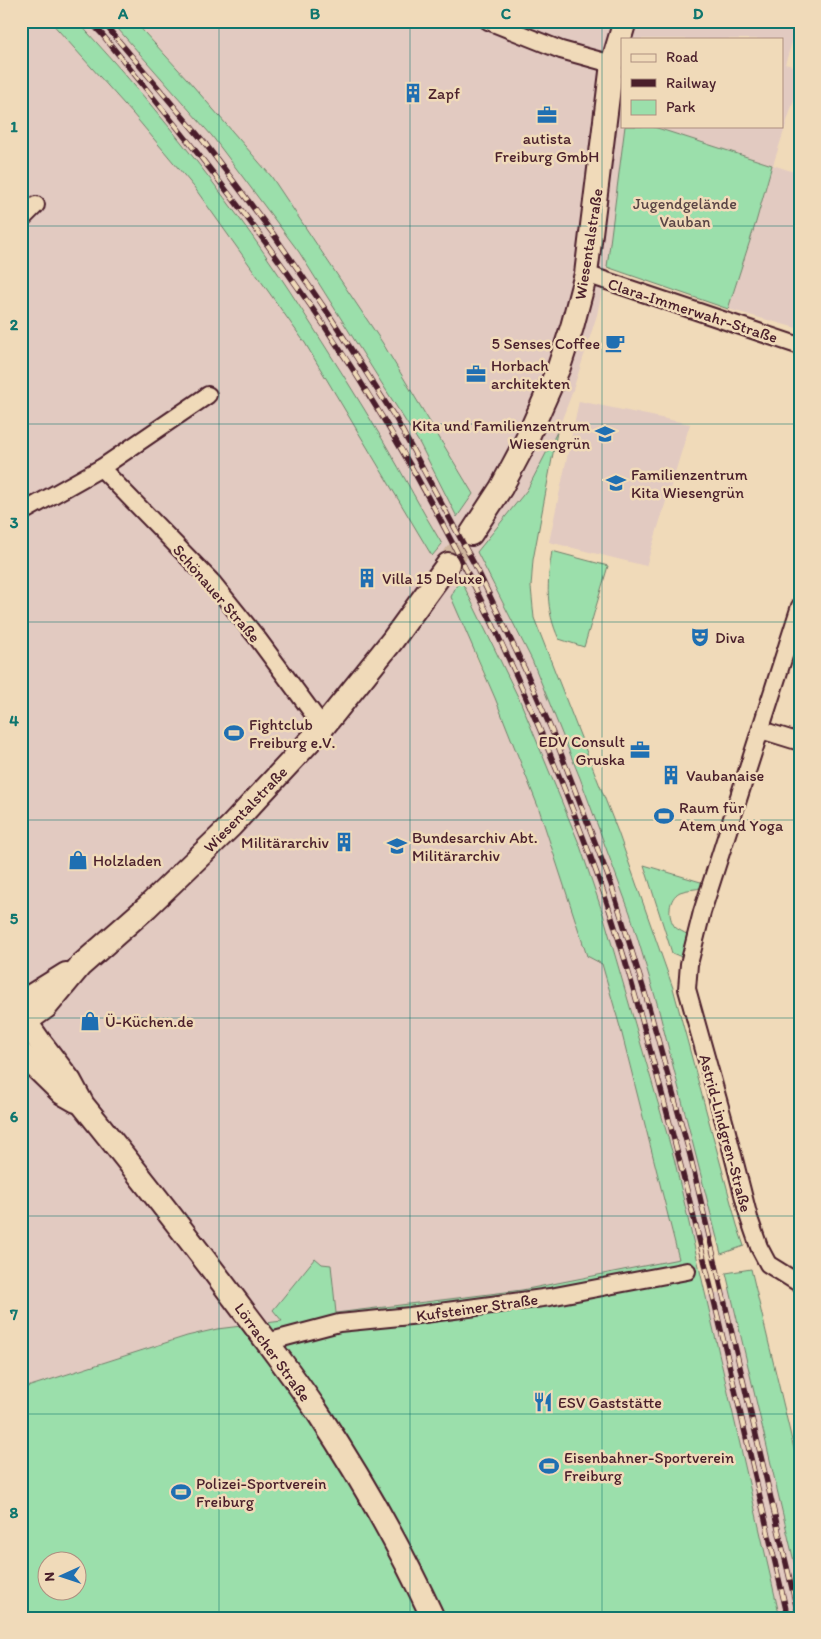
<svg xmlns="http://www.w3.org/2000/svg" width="821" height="1639" viewBox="0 0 821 1639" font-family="Itim,sans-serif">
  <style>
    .built { fill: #e2cac1 }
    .green { fill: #9bdfab; stroke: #727f6b; fill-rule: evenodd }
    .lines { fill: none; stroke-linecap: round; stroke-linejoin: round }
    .secondary-tunnel { stroke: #cfb59d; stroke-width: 22; stroke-dasharray: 22 11; stroke-linecap: butt }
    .street-casing { stroke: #4a1f2b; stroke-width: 20 }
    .secondary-casing { stroke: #4a1f2b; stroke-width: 26 }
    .street { stroke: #f0dab9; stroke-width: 16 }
    .secondary { stroke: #f0dab9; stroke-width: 22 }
    .rail-casing { stroke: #4a1f2b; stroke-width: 5.5 }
    .rail { stroke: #f0dab9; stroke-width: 4; stroke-dasharray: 11; stroke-linecap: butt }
    .grid { fill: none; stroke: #0f766e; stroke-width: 1; stroke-opacity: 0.55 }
    .labels { text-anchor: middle; stroke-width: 5; stroke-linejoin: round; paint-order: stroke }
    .poi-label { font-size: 16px; fill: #4a1f2b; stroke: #f0dab9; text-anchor: start }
    .park-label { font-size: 16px; fill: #5a4545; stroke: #f0dab9 }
    .street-label { font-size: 16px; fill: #4a1f2b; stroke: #f0dab9 }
    .neatline { fill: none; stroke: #0f766e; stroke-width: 2 }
    .grid-label { font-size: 16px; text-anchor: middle; font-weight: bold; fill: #0f766e }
  </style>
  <rect width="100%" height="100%" fill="#f0dab9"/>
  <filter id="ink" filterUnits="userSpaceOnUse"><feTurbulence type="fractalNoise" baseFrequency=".02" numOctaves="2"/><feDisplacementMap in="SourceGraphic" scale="10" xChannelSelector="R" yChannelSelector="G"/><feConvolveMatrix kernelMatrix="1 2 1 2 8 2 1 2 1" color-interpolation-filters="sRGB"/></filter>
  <g filter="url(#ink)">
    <!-- built -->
    <g class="built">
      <path d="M21,21H50L133,114L194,187L305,343L432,556L442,544L383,441L302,309L245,225L191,154L112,59L77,21H111L212,136L299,252L420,444L457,516L473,494L382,342L271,176L187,79L135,21H779L797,27L785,64L800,68V81L773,165L800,174V329L728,309L756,222L772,165L651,126H782V39H622V126H625L607,267L597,315L571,396L557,432L543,461L527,490L477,552L532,660L580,778L630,913L657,1003L717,1236L693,1242L674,1158L654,1086L603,914L580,846L521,703L461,579L475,655L495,698L539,809L587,955L602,964L622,1034L679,1260L522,1290L336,1313L187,1336L21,1389Z"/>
      <path d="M579,401L690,424L646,566L549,542Z"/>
      <path d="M730,1290L800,1587V1618H780L706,1296Z"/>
    </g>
    <!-- green -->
    <g class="green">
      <path d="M50,21H77C160,111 237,208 302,310C330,354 358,398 384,442C404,476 422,511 442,544L432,556L305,343L194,187L133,114Z"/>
      <path d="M111,21H134L187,79L271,176L382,342L473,494L457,517L420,444L299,252L212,136Z"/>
      <path d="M625,126H651L772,165L756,222L728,309L607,267Z"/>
      <path d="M557,432L533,560L531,587L534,618L618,832L673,988L737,1225L744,1246L721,1254L657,1003L630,913L580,778L532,660L477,552L527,490Z"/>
      <path d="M552,551L608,566L584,647L559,639C545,610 547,582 552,551Z"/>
      <path d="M460,578L521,703L580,846L603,914L674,1158L780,1618H21V1389L187,1336L217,1329L282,1321L273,1310L315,1258L322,1264L331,1265L336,1313L522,1290L679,1259L622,1034L602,964L587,956L539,809L495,698L451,597ZM48,1562H78V1592H48Z"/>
      <path d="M644,865L704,883L703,887C696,890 687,889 680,892C668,898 667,917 675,927C678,930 684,932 688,935L684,958L672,953Z"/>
      <path d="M751,1269L800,1474V1587L726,1273Z"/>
    </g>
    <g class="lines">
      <!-- secondary-tunnel -->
      <path class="secondary-tunnel" d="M448,564L471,534"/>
      <defs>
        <g id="street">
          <path d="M488,21L561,50L612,64"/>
          <path d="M21,220L36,205"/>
          <path d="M586,274L800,346"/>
          <path d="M101,468L213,583L258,639L323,727"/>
          <path d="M21,513L101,468L208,395"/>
          <path d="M800,606L702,912L689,964L687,989L727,1132L749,1218L759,1247L768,1264L800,1284"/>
          <path d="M761,730L800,742"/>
          <path d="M267,1342L339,1323L410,1316L550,1297L687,1271"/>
        </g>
        <g id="secondary">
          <path d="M471,534L501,488L526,441L559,367L572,327L586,274L612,64L625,21"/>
          <path d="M21,1002L66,974"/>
          <path d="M21,1015L40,1042L70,1081L83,1105C130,1163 176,1222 221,1281C254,1325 288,1368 318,1413C361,1478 400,1547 433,1618"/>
          <path d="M21,1025L46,1007L80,966L147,907L231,826L323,727L392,641L448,564"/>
          <path d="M21,1053L62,1093L76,1101"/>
        </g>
      </defs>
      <!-- street casing -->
      <use href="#street" class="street-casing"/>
      <!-- secondary casing -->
      <use href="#secondary" class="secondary-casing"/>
      <!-- street -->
      <use href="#street" class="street"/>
      <!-- secondary -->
      <use href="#secondary" class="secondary"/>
      <defs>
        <g id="rail">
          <path d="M89,21L101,33C179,129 256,224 325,327C441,499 530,690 601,885C626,957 645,1031 665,1105C710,1275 748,1447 788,1618"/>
          <path d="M102,21L204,142L274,235L328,313L396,419L478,571L528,676L555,738L611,884L647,1000L690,1155L799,1618"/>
        </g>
      </defs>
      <!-- rail casing -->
      <use href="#rail" class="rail-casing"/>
      <!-- rail -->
      <use href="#rail" class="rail"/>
    </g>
  </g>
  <!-- grid -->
  <path class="grid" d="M219,21V1618M410,21V1618M602,21V1618M21,226H800M21,424H800M21,622H800M21,820H800M21,1018H800M21,1216H800M21,1414H800"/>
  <!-- icons -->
  <defs>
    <symbol id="building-bare" viewBox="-9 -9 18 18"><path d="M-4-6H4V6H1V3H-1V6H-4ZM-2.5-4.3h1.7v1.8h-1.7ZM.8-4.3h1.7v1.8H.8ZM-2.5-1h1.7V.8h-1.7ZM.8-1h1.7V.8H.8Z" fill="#1f6fb2" stroke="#f0dab9" stroke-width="2.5" paint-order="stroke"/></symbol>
    <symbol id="office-bare" viewBox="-9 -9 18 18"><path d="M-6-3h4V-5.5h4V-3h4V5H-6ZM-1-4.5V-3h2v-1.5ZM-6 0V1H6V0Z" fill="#1f6fb2" stroke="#f0dab9" stroke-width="2.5" paint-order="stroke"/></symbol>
    <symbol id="cafe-bare" viewBox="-9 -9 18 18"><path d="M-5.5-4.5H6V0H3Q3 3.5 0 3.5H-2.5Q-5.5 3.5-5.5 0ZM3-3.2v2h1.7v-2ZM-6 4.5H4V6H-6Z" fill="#1f6fb2" stroke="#f0dab9" stroke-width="2.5" paint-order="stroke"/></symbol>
    <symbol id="school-bare" viewBox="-9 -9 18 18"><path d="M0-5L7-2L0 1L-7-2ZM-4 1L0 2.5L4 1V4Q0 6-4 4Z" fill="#1f6fb2" stroke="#f0dab9" stroke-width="2.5" paint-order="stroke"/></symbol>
    <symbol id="theatre-bare" viewBox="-9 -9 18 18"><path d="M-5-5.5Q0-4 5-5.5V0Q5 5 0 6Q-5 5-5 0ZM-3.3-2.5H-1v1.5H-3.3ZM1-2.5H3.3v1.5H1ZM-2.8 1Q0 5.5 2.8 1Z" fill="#1f6fb2" stroke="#f0dab9" stroke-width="2.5" paint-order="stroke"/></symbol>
    <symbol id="stadium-bare" viewBox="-9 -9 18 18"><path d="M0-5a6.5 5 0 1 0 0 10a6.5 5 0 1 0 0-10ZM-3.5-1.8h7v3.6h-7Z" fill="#1f6fb2" stroke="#f0dab9" stroke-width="2.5" paint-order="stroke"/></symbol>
    <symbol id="university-bare" viewBox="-9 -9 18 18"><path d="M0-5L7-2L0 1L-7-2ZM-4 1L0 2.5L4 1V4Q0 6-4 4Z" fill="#1f6fb2" stroke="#f0dab9" stroke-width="2.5" paint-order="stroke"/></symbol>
    <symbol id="shop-bare" viewBox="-9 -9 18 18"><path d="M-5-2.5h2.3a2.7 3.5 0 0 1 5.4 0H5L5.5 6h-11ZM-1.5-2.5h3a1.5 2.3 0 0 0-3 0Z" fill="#1f6fb2" stroke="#f0dab9" stroke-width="2.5" paint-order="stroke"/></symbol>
    <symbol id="restaurant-bare" viewBox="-9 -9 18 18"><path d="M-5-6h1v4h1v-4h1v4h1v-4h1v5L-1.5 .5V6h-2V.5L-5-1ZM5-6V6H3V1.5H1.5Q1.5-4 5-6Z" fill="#1f6fb2" stroke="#f0dab9" stroke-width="2.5" paint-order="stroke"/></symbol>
  </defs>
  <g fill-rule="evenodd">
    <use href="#building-bare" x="399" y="79" width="28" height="28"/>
    <use href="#office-bare" x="533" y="101" width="28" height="28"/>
    <use href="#cafe-bare" x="601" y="329" width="28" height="28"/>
    <use href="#office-bare" x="462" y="360" width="28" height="28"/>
    <use href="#school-bare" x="591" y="420" width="28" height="28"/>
    <use href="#school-bare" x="602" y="469" width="28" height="28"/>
    <use href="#building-bare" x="353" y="564" width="28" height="28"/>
    <use href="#theatre-bare" x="686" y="623" width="28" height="28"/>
    <use href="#stadium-bare" x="220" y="719" width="28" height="28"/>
    <use href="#office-bare" x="626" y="736" width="28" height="28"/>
    <use href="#building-bare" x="657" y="761" width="28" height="28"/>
    <use href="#stadium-bare" x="650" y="802" width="28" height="28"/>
    <use href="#building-bare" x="330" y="828" width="28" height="28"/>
    <use href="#university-bare" x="383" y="832" width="28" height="28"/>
    <use href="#shop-bare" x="64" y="846" width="28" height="28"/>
    <use href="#shop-bare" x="76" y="1007" width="28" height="28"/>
    <use href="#restaurant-bare" x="529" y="1388" width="28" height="28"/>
    <use href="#stadium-bare" x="535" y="1452" width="28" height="28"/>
    <use href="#stadium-bare" x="167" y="1478" width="28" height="28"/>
  </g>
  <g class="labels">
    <!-- poi labels -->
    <g class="poi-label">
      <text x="428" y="99">Zapf</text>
      <text x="547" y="144" text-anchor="middle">autista<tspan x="547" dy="18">Freiburg GmbH</tspan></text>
      <text x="600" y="349" text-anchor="end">5 Senses Coffee</text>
      <text x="491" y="371">Horbach<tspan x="491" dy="18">architekten</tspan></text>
      <text x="590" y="431" text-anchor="end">Kita und Familienzentrum<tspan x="590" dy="18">Wiesengrün</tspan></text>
      <text x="631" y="480">Familienzentrum<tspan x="631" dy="18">Kita Wiesengrün</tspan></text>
      <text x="382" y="584">Villa 15 Deluxe</text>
      <text x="715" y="643">Diva</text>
      <text x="249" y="730">Fightclub<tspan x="249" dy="18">Freiburg e.V.</tspan></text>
      <text x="625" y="747" text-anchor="end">EDV Consult<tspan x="625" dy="18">Gruska</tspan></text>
      <text x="686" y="781">Vaubanaise</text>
      <text x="679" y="813">Raum für<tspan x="679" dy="18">Atem und Yoga</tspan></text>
      <text x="412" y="843">Bundesarchiv Abt.<tspan x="412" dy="18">Militärarchiv</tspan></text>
      <text x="329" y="848" text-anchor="end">Militärarchiv</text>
      <text x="93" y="866">Holzladen</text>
      <text x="105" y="1027">Ü-Küchen.de</text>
      <text x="558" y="1408">ESV Gaststätte</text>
      <text x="564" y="1463">Eisenbahner-Sportverein<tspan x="564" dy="18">Freiburg</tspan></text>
      <text x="196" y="1489">Polizei-Sportverein<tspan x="196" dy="18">Freiburg</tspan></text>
    </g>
    <!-- park labels -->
    <g class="park-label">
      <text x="685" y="209">Jugendgelände<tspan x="685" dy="18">Vauban</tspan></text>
    </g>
    <!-- street labels -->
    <g class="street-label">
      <text transform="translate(588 244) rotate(-81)" y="6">Wiesentalstraße</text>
      <text transform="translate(693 310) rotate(18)" y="6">Clara-Immerwahr-Straße</text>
      <text transform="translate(217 593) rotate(49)" y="6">Schönauer Straße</text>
      <text transform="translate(245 809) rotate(-46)" y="6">Wiesentalstraße</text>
      <text transform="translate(726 1133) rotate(75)" y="6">Astrid-Lindgren-Straße</text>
      <text transform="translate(477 1307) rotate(-8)" y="6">Kufsteiner Straße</text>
      <text transform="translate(273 1352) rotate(54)" y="6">Lörracher Straße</text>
    </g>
  </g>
  <!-- margin -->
  <rect width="821" height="1639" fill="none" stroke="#f0dab9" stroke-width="55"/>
  <!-- legend -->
  <rect x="621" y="38" width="162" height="90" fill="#f0dab9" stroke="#ae8f80"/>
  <rect x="631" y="54" width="25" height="8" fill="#f0dab9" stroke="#ae8f80"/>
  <text x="666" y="62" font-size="15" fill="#4a1f2b">Road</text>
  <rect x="631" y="79" width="25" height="8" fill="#4a1f2b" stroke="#ae8f80"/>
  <text x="666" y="88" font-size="15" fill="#4a1f2b">Railway</text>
  <rect x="631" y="100" width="25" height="15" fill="#9bdfab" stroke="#ae8f80"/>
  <text x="666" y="112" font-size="15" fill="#4a1f2b">Park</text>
  <!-- north arrow -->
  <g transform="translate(62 1576) rotate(267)"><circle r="24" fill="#f0dab9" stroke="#ae8f80"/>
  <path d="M0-4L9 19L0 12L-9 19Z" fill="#1f6fb2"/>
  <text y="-8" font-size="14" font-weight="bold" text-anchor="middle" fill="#4a1f2b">N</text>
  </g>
  <rect x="28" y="28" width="766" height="1584" class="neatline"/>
  <g class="grid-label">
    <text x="123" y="19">A</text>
    <text x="315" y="19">B</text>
    <text x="506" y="19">C</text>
    <text x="698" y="19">D</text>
    <text x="14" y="132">1</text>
    <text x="14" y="330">2</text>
    <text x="14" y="528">3</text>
    <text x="14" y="726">4</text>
    <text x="14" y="924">5</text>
    <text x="14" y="1122">6</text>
    <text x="14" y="1320">7</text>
    <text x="14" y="1518">8</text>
  </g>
</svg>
